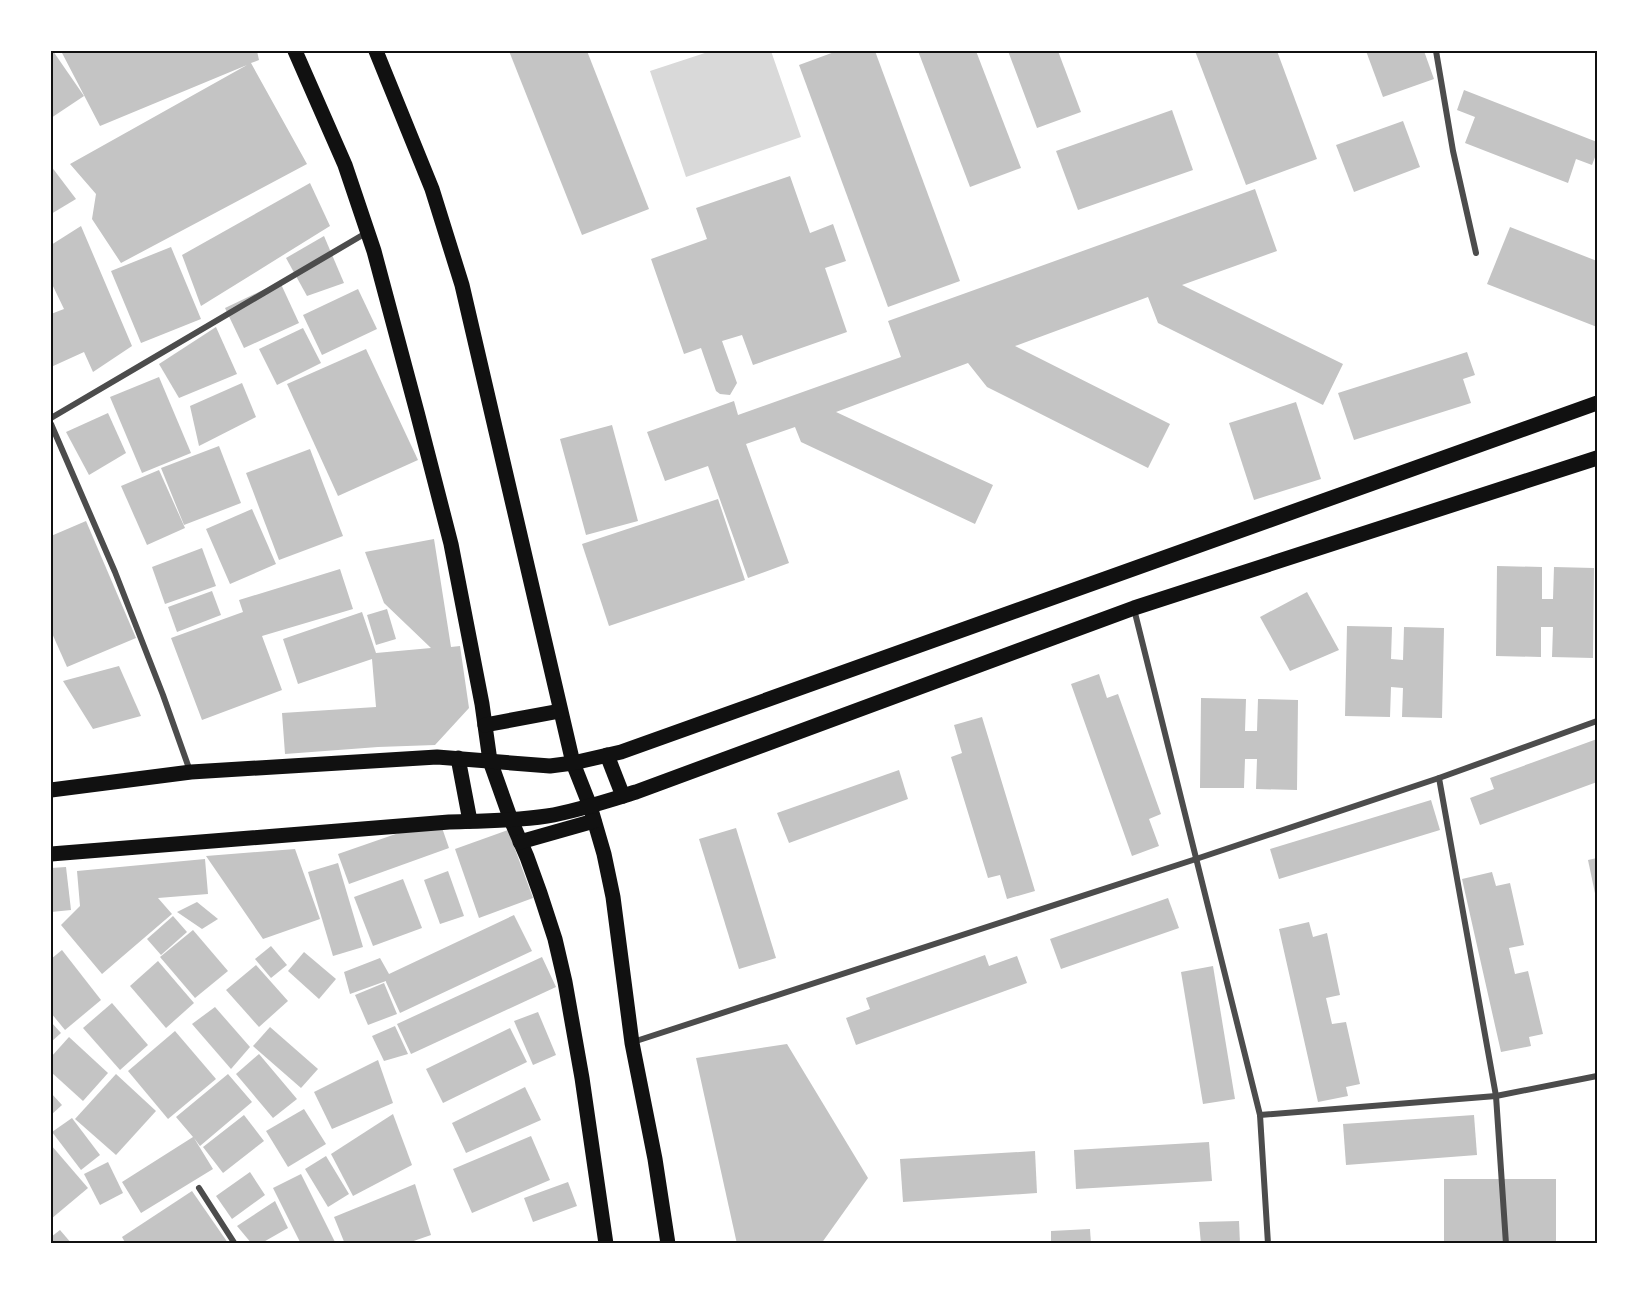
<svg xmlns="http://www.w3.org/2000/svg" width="1648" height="1295" viewBox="0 0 1648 1295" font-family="Lato,sans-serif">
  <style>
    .water { fill: #d9d9d9 }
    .building { fill: #c4c4c4 }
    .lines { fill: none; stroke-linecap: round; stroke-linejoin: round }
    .minor { stroke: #4c4c4c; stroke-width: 6 }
    .primary { stroke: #111; stroke-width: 15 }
    .neatline { fill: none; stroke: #111; stroke-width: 2 }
  </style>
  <rect width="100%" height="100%" fill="#fff"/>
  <!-- water -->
  <path class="water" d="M711,51H771L801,137L686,177L650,71Z"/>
  <!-- building -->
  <g class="building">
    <path d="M51,51H53L84,96L51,118Z"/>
    <path d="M61,51H257L259,60L251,63L307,164L121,263L92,219L96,194L70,164L247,65L100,126Z"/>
    <path d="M509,51H587L649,209L582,235Z"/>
    <path d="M837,51H875L960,281L888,307L799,65Z"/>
    <path d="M918,51H976L1021,168L970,187Z"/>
    <path d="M1008,51H1058L1081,112L1037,128Z"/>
    <path d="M1195,51H1277L1317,159L1246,185Z"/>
    <path d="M1366,51H1424L1434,79L1383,97Z"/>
    <path d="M1464,90L1597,142V152L1592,165L1576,159L1568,183L1465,143L1475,117L1457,110Z"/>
    <path d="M1172,110L1193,170L1078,210L1056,151Z"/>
    <path d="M1403,121L1420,167L1354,192L1336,145Z"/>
    <path d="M51,166L76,199L51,214Z"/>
    <path d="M790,176L810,233L833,224L846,261L825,268L847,332L753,365L742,335L722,341L737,383L730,395L720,394L716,391L701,348L684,354L651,259L707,239L696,208Z"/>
    <path d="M310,183L330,226L201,306L182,255Z"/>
    <path d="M1255,189L1277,251L1182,285L1343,364L1323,405L1158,323L1148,297L1015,346L1170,424L1148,468L987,387L968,363L836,412L993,485L975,524L801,442L795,427L746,444L789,563L748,578L708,466L665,481L647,432L734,401L738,415L901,357L888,321Z"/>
    <path d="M81,226L132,346L93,372L84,352L51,367V314L64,309L51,282V245Z"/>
    <path d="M1510,227L1597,261V327L1487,284Z"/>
    <path d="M324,236L344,283L307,296L286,258Z"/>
    <path d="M171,247L201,319L141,343L111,271Z"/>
    <path d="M280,282L299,323L244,348L225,308Z"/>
    <path d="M358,289L377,329L322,355L303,315Z"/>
    <path d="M216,327L237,374L179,398L159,364Z"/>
    <path d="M303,328L321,363L277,385L259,349Z"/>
    <path d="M366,349L418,460L338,496L287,384Z"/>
    <path d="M1467,352L1475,375L1463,379L1471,403L1354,440L1338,393Z"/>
    <path d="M159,377L191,453L142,473L110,397Z"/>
    <path d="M242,383L256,417L199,446L190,406Z"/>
    <path d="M1296,402L1321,479L1254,500L1229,423Z"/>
    <path d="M108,413L126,453L89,475L66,432Z"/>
    <path d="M612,425L638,521L586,535L560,439Z"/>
    <path d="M219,446L241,503L184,525L161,468Z"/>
    <path d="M310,449L343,536L279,560L246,473Z"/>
    <path d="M159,470L185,528L147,545L121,486Z"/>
    <path d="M718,499L745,580L609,626L582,544Z"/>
    <path d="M252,509L276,564L230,584L206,529Z"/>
    <path d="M86,521L136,638L67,667L51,631V536Z"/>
    <path d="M434,539L451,647L460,646L469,708L435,745L378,747L285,754L282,713L376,707L372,659L298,684L283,639L362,612L376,653L431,648L384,603L365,552Z"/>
    <path d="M202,548L216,586L165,604L152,567Z"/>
    <path d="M1497,566L1542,567V599H1553L1554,567L1594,568L1593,658L1552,657L1553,627H1541V657L1496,656Z"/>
    <path d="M340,569L353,609L262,636L282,690L202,720L171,638L243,612L239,600Z"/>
    <path d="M212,591L221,615L177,632L168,607Z"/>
    <path d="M1307,592L1339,650L1290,671L1260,617Z"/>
    <path d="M387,609L396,639L376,645L367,615Z"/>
    <path d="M1347,626L1392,627L1391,659L1403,660L1404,627L1444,628L1442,718L1402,717L1403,688L1391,687L1390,717L1345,716Z"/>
    <path d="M119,666L141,716L93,729L63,681Z"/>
    <path d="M1099,674L1107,698L1118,694L1161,814L1149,819L1159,846L1132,856L1071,684Z"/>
    <path d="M1201,698L1246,699L1245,731H1257L1258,699L1298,700L1297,790L1256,789L1257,759H1245L1244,788H1200Z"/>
    <path d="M982,717L1035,891L1007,899L1000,875L988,878L951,757L962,753L954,725Z"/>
    <path d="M1597,739V782L1480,825L1470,798L1494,789L1490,778Z"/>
    <path d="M899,770L908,799L789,843L777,813Z"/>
    <path d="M1431,800L1440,830L1279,879L1270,849Z"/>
    <path d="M439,819L449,848L349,884L338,854Z"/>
    <path d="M736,828L776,958L739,969L699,839Z"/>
    <path d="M508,830L533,898L479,918L455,849Z"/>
    <path d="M295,849L320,919L263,939L206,856Z"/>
    <path d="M1597,858V898H1596L1588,860Z"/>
    <path d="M205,859L208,894L158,898L172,914L102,974L61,925L80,906L77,871Z"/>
    <path d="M338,863L363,947L333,956L308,872Z"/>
    <path d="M66,867L71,910L51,912V868Z"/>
    <path d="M448,871L464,916L440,924L424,880Z"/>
    <path d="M1492,872L1496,886L1510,883L1524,945L1509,948L1515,974L1528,971L1543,1034L1529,1037L1531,1046L1501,1052L1462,879Z"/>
    <path d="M403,879L422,928L373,946L354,897Z"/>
    <path d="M1168,898L1179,928L1061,969L1050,939Z"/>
    <path d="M197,902L218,919L202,929L177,912Z"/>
    <path d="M514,915L532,951L400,1013L386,982V981L350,994L344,972L380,958L389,974Z"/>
    <path d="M173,916L187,932L161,955L147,939Z"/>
    <path d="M1309,922L1313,937L1327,933L1340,995L1326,998L1332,1024L1346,1022L1360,1084L1346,1087L1348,1096L1318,1102L1279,929Z"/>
    <path d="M193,930L228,971L195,998L160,957Z"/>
    <path d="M271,946L287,965L271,978L255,959Z"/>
    <path d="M62,950L101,1000L65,1030L51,1013V959Z"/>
    <path d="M304,952L336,979L319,999L288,971Z"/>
    <path d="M985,955L989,966L1017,956L1027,983L856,1045L846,1018L870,1009L866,998Z"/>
    <path d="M542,957L556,987L411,1054L397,1024Z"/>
    <path d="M158,961L194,1003L166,1028L130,986Z"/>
    <path d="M256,965L288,1001L259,1027L226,990Z"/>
    <path d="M1213,966L1235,1099L1203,1104L1181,972Z"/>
    <path d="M384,983L397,1014L368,1025L355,995Z"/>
    <path d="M112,1003L148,1045L120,1070L83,1028Z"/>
    <path d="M215,1007L250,1047L231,1069L192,1024Z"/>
    <path d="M538,1012L556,1055L533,1065L514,1021Z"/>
    <path d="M51,1022L61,1033L51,1042Z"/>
    <path d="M395,1026L408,1054L384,1061L372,1036Z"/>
    <path d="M270,1027L318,1069L301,1088L253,1046Z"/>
    <path d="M510,1028L527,1062L443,1103L426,1069Z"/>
    <path d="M175,1031L216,1079L168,1119L128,1071Z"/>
    <path d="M69,1037L108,1073L83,1101L51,1072V1057Z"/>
    <path d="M787,1044L868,1178L821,1244H737L696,1058Z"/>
    <path d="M259,1054L297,1099L273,1118L236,1074Z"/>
    <path d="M378,1060L393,1103L332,1129L314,1092Z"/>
    <path d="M116,1074L156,1111L116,1155L75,1119Z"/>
    <path d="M228,1074L252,1102L200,1146L194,1138L213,1169L141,1213L122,1182L193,1137L176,1117Z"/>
    <path d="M525,1087L541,1120L466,1153L452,1123Z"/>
    <path d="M51,1093L62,1105L51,1115Z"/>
    <path d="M304,1109L326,1144L288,1167L266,1131Z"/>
    <path d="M393,1114L412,1165L353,1196L331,1154Z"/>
    <path d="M244,1115L264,1141L223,1173L203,1147Z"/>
    <path d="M1474,1115L1477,1155L1346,1165L1343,1124Z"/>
    <path d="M72,1118L100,1155L81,1170L52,1132Z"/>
    <path d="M531,1136L550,1180L472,1213L453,1169Z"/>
    <path d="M1209,1142L1212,1181L1076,1189L1074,1150Z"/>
    <path d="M51,1145L88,1188L51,1219Z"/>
    <path d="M1035,1151L1037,1193L903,1202L900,1159Z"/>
    <path d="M326,1156L349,1194L328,1207L305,1169Z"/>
    <path d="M108,1162L123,1193L100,1205L84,1174Z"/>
    <path d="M250,1172L265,1195L232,1219L216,1196Z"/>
    <path d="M301,1174L336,1244H301L273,1188Z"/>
    <rect x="1444" y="1179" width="112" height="65"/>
    <path d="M568,1182L577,1206L533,1222L524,1198Z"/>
    <path d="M415,1184L431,1235L405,1244H345L334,1217Z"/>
    <path d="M192,1191L228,1243L126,1244L122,1237Z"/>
    <path d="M275,1201L288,1228L260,1244H252L237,1226Z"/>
    <path d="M1239,1221L1240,1244H1201L1199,1222Z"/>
    <path d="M1090,1229L1091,1244H1051V1231Z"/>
    <path d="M60,1230L72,1244H51V1237Z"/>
  </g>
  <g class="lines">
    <!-- minor -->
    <g class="minor">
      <path d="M1436,51L1453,151L1476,253"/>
      <path d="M51,418L366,233"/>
      <path d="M51,424L115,572L163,695L190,771"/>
      <path d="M1134,609L1260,1115L1268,1244"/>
      <path d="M1439,778L1496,1096L1506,1244"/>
      <path d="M633,1042L1196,859L1439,778L1597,721"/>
      <path d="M1260,1115L1496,1096L1597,1076"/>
      <path d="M199,1188L235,1244"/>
    </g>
    <!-- primary -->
    <g class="primary">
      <path d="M295,51L345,165L374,251L417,412L451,544L482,704L490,761L511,820L527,857L540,893L555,939L565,982L582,1078L606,1244"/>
      <path d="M376,51L432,189L462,285L573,763L590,806L604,854L613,897L632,1043L655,1159L668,1244"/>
      <path d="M485,725L560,711"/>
      <path d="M607,755L623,796"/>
      <path d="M458,758L470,821"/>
      <path d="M51,790L191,772L437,757L550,766L573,763L621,752L1597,403"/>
      <path d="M520,842L594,821"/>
      <path d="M51,854L449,822C482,821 514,821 547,816C577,811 607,801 636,792L1134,608L1597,458"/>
    </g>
  </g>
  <!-- border -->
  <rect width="1648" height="1295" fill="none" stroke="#ffffff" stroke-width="105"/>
  <rect x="52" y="52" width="1544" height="1190" class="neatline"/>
</svg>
